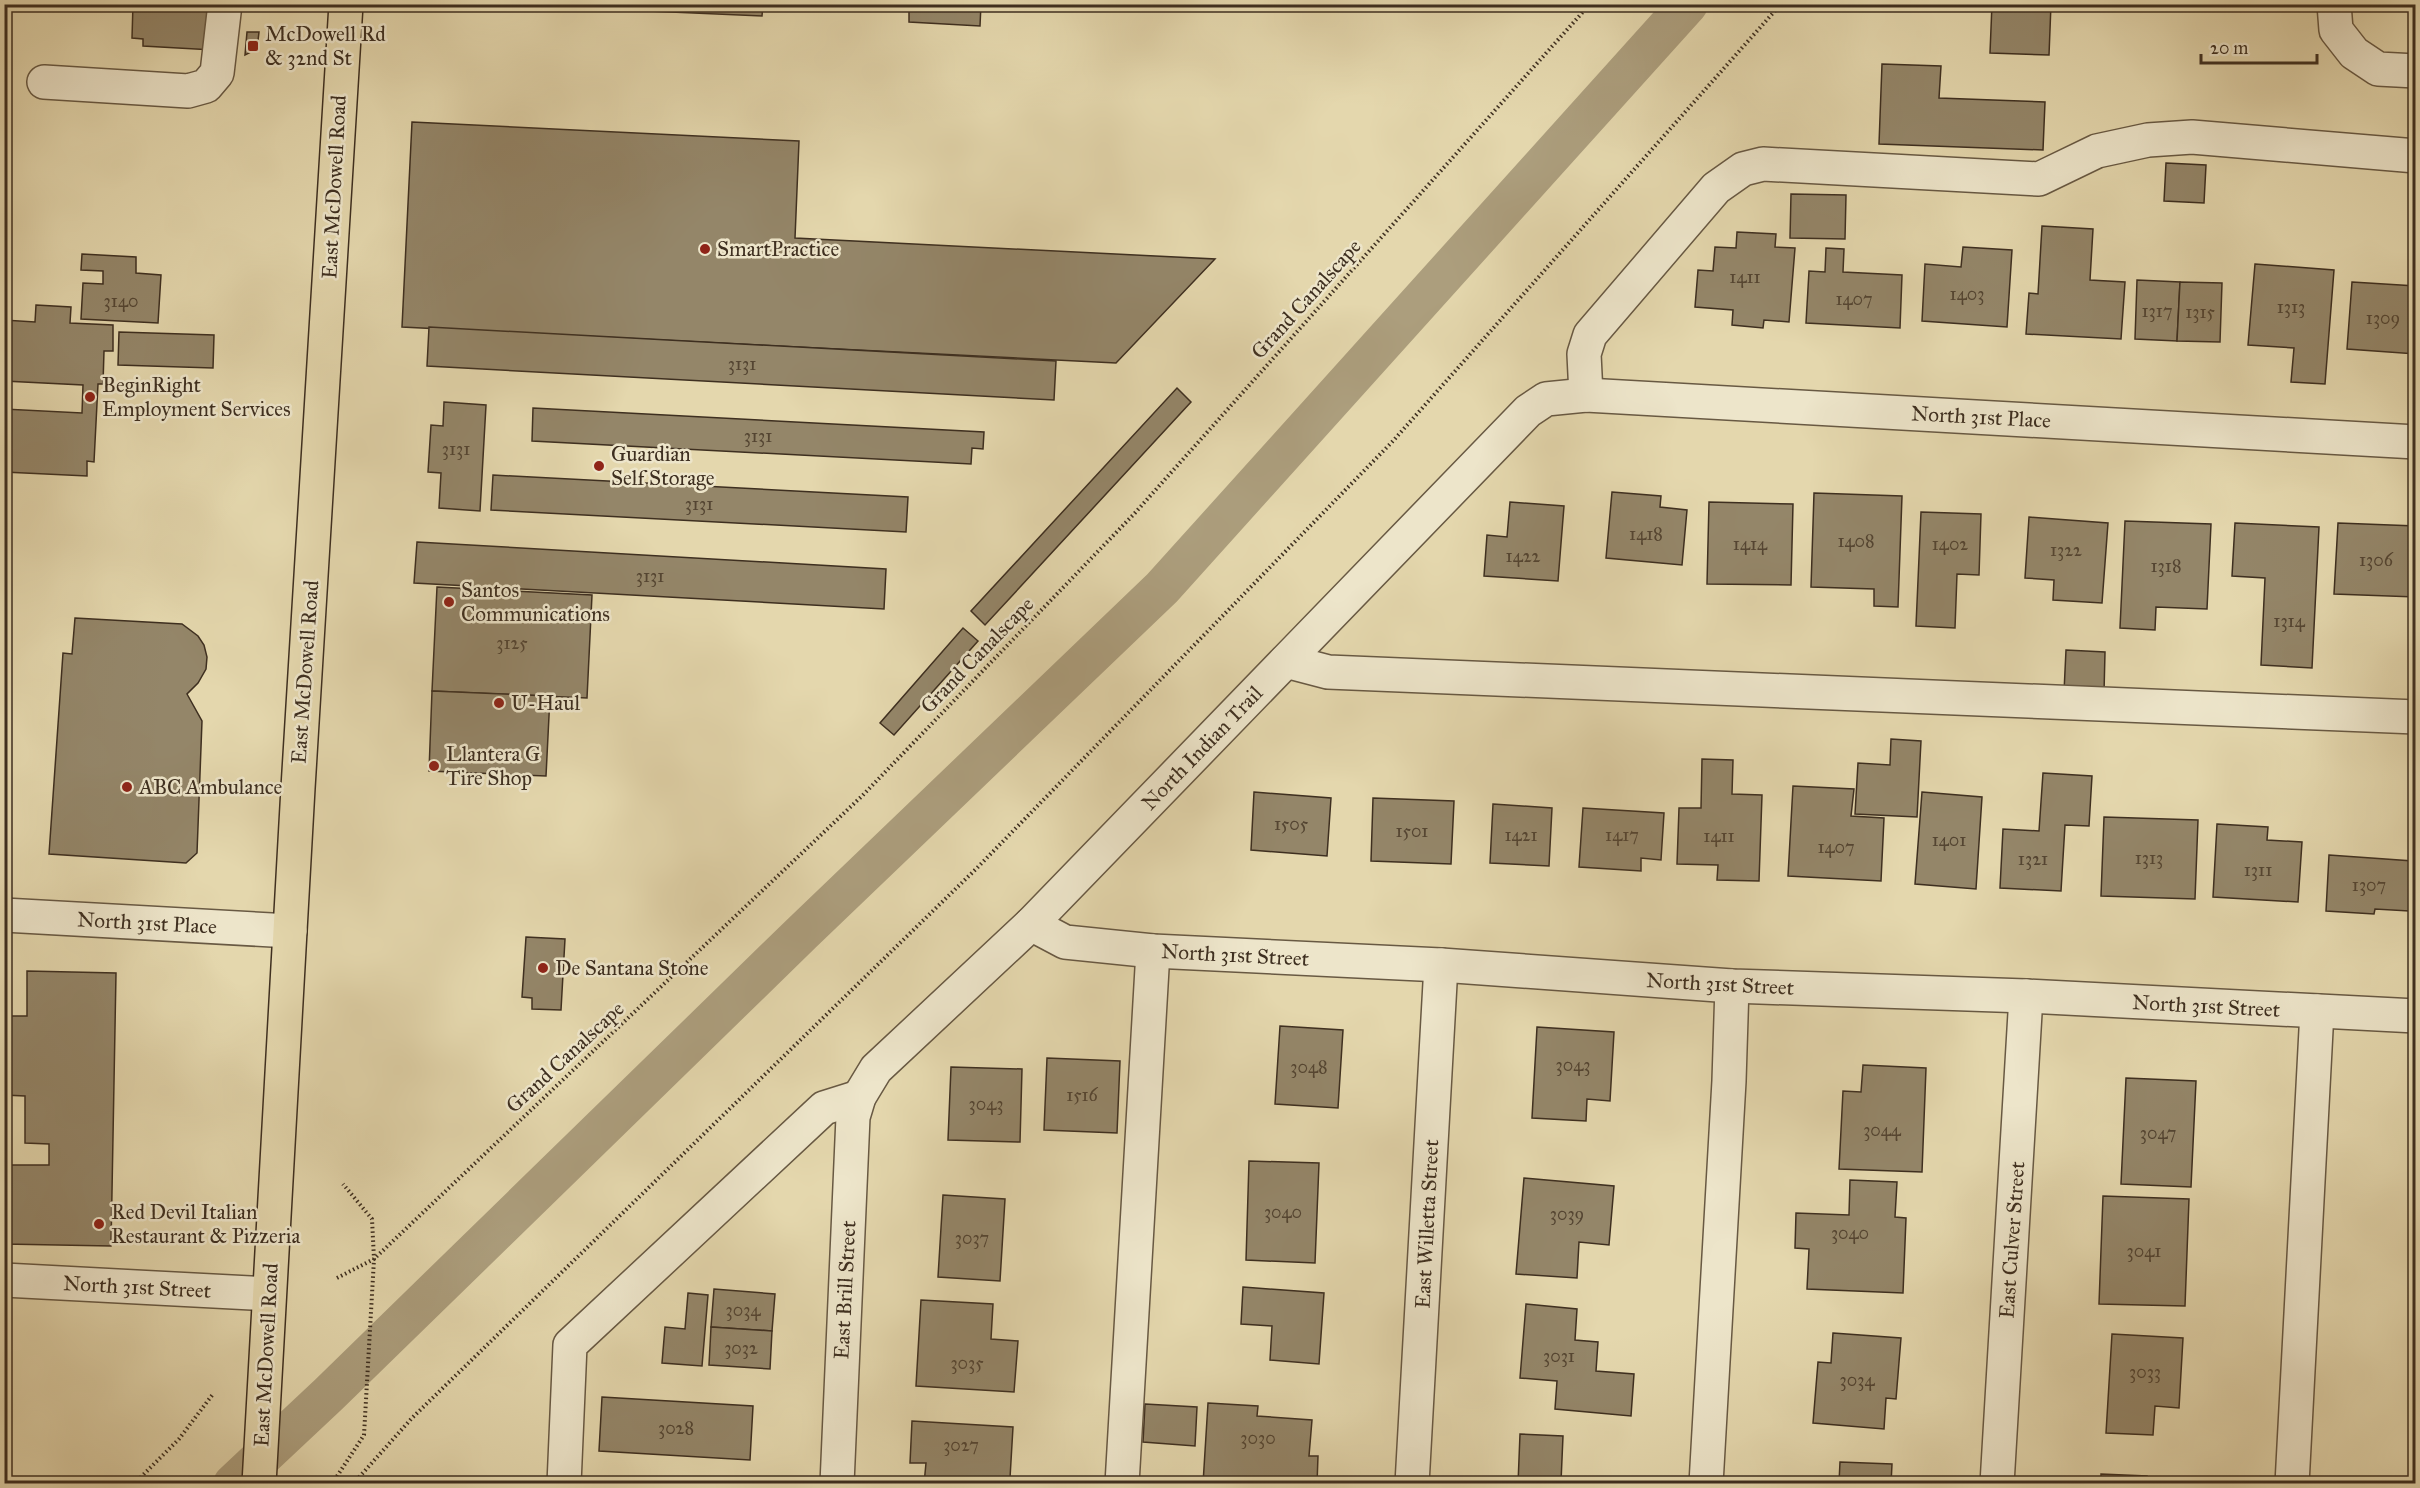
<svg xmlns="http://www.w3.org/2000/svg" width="2420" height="1488" viewBox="0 0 2420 1488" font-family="'IM FELL Great Primer',serif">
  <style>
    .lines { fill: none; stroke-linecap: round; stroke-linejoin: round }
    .canal { stroke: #ac9e7d; stroke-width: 40 }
    .building { fill: #948669; stroke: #3e2f20; stroke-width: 1.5 }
    .minor-casing { stroke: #685943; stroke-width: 36 }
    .major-casing { stroke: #3e2f20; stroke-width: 36 }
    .path { stroke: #3e2f20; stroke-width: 4; stroke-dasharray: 1.5 3; stroke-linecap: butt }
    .minor { stroke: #ede5ca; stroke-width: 33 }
    .major { stroke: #e4d7ad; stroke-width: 33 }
    .poi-dot { fill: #8f2418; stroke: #ede5ca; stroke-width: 2 }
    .labels { text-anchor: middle; stroke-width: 5; stroke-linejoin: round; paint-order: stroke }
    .number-label { font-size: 18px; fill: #544532 }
    .poi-label { font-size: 21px; fill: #3e2f20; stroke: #ede5ca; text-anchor: start }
    .street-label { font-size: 21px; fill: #3e2f20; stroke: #ede5ca }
  </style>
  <rect width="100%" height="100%" fill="#e4d7ad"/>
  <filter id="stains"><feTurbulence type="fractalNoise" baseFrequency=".00333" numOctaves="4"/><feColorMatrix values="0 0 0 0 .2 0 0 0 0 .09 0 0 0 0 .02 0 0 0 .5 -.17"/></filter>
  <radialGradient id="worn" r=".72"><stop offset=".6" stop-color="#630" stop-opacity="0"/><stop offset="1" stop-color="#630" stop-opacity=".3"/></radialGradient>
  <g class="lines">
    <!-- canal -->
    <path class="canal" d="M233,1484L329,1394L802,933L1162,588L1688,4"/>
  </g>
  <!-- building -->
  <g class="building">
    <path d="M133,4H215L213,50L143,46V39L132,38Z"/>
    <path d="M625,4H763L762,16L625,10Z"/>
    <path d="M909,4H981L980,26L909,22Z"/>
    <path d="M1992,4H2051L2049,55L1990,53Z"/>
    <path d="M247,32H259L257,49L245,55Z"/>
    <path d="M1882,64L1941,66L1939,98L2045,102L2043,150L1879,144Z"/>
    <path d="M412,122L799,141L795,238L1215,259L1116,363L402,327Z"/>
    <path d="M2166,163L2206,165L2204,203L2164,201Z"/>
    <path d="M1791,194L1846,195L1845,239L1790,238Z"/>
    <path d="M2042,226L2093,229L2090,280L2125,282L2121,339L2026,334L2029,293L2038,294Z"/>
    <path d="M1737,232L1776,234L1775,247L1795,248L1789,322L1764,320L1763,328L1732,325L1733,310L1695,307L1698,270L1713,271L1715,247L1736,248Z"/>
    <path d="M1963,247L2012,250L2007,327L1922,321L1925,264L1961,267Z"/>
    <path d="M1826,248L1844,249L1843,272L1902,275L1900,328L1806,323L1809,271L1825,272Z"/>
    <path d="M82,254L136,257V273L161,275L158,323L81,319L83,283L103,284V271L81,270Z"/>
    <path d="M2255,264L2334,270L2325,384L2291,382L2294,348L2248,345Z"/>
    <path d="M2137,280L2180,282L2177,341L2135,339Z"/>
    <path d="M2180,282L2222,283L2220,342L2177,341Z"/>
    <path d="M2352,282L2416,286V354L2347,349Z"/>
    <path d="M36,305L71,307L70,323L113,325V351H104L103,384H98L94,462L87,461V476L4,472V409L82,413L83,385L4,381V320L35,322Z"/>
    <path d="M429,327L1056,361L1054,400L427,366Z"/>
    <path d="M119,332L214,335L213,368L118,365Z"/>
    <path d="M1177,388L1191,402L985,625L971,611Z"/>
    <path d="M444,402L486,405L480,511L439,508L441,473L428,472L431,425L443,426Z"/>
    <path d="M533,408L984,432L983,449L972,448L971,464L532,441Z"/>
    <path d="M493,475L908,497L906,532L491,510Z"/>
    <path d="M1612,492L1661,496L1660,507L1687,510L1682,565L1606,558Z"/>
    <path d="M1814,493L1902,496L1898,607L1874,606V589L1811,587Z"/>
    <path d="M1510,502L1564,506L1558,581L1484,576L1487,535L1507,537Z"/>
    <path d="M1709,502L1793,504L1791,585L1707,584Z"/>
    <path d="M1921,512L1981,514L1979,575L1957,574L1955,628L1916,626Z"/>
    <path d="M2029,517L2108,523L2102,603L2053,600L2054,580L2025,578Z"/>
    <path d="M2125,521L2211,524L2207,609L2156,607L2155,630L2120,628Z"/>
    <path d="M2235,523L2319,527L2312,668L2261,665L2265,578L2232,576Z"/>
    <path d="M2338,523L2416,526V597L2334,594Z"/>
    <path d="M417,542L886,569L884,609L414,583Z"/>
    <path d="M437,587L592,595L587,698L432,691Z"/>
    <path d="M75,618L182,624L198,636L204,645L207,657L206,669L198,683L187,694L202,721L197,853L186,863L49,854L63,653L72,654Z"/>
    <path d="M963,628L978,641L894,735L880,723Z"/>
    <path d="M2066,650L2105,652L2104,693L2064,692Z"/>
    <path d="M432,691L550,696L546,776L429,771Z"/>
    <path d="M1891,739L1921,741L1917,817L1855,814L1858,763L1890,765Z"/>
    <path d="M1702,759L1733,760L1732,794L1762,795L1759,881L1717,880L1718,865L1677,864L1679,808H1701Z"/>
    <path d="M2043,773L2092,776L2089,826L2065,825L2061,891L2000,888L2003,829L2039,831Z"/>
    <path d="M1793,786L1854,789L1851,816L1884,818L1881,881L1788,876Z"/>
    <path d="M1254,792L1331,798L1327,856L1251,850Z"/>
    <path d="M1922,792L1982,797L1976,889L1915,884Z"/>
    <path d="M1373,798L1454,801L1451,864L1371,861Z"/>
    <path d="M1493,804L1552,808L1549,866L1490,863Z"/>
    <path d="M1583,808L1664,813L1661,860L1641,858V871L1579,867Z"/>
    <path d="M2104,817L2198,820L2195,899L2101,896Z"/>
    <path d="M2217,824L2268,827L2267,840L2302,842L2298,902L2213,897Z"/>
    <path d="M2329,855L2413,861L2409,911L2375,909L2374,914L2326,911Z"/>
    <path d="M526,937L565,939L561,1010L532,1009V998L522,997Z"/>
    <path d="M27,971L116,973L111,1246L4,1244V1165H49V1144L25,1143V1096L4,1095V1016H27Z"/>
    <path d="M1280,1026L1343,1030L1338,1108L1275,1104Z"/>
    <path d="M1537,1027L1614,1032L1610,1101L1587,1099L1586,1121L1532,1118Z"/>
    <path d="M1047,1058L1120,1061L1117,1133L1044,1130Z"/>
    <path d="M1863,1065L1926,1068L1922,1172L1839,1169L1843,1091L1861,1092Z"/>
    <path d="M951,1067L1022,1069L1020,1142L948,1140Z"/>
    <path d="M2126,1078L2196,1081L2191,1187L2121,1184Z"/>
    <path d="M1249,1161L1319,1163L1315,1263L1246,1260Z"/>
    <path d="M1524,1178L1614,1186L1609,1245L1579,1242L1577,1278L1516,1274Z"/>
    <path d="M1850,1180L1897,1182L1895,1217L1906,1218L1903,1293L1807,1289L1809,1249L1795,1248L1796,1213L1849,1215Z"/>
    <path d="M943,1195L1005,1199L1000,1281L938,1277Z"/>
    <path d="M2103,1196L2189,1199L2185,1306L2099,1304Z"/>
    <path d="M1243,1287L1324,1293L1319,1364L1270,1360L1272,1326L1241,1324Z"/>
    <path d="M714,1289L775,1294L772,1331L711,1327Z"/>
    <path d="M688,1293L708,1295L702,1366L662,1363L665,1327L685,1329Z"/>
    <path d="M921,1300L993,1304L991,1339L1018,1341L1014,1392L916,1386Z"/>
    <path d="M1526,1304L1577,1309L1575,1340L1598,1342L1596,1371L1634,1374L1631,1416L1555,1409L1557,1381L1520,1378Z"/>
    <path d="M711,1327L772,1331L770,1369L709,1365Z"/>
    <path d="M1833,1333L1901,1338L1896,1399L1886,1398L1884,1429L1813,1423L1818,1362L1831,1363Z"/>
    <path d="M2112,1334L2183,1338L2179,1408L2155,1406L2153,1435L2106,1433Z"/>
    <path d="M602,1397L753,1406L750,1460L599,1451Z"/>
    <path d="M1208,1403L1258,1406L1257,1416L1312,1420L1309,1456H1318L1317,1484H1203Z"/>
    <path d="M1145,1404L1197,1407L1195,1446L1143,1442Z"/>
    <path d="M912,1421L1013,1427L1010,1478L1068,1484H924L926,1463H910Z"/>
    <path d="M1520,1434L1563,1436L1561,1482L1598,1484H1518Z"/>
    <path d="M1840,1462L1892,1464L1891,1484H1790V1481L1839,1483Z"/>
    <path d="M2101,1474L2147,1476L2146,1484H2101Z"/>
  </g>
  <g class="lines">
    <defs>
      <g id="minor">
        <path d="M2334,4L2336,30L2354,53L2378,69L2416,71"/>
        <path d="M44,82L188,91L206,86L217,73L225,4"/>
        <path d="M1586,395L1584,354L1590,335L1716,188L1743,169L1763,164L2039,179L2097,151L2148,140L2192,137L2416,156"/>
        <path d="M1286,661L1328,672L2416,717"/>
        <path d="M4,915L290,931"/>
        <path d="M1031,924L1065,942L1153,951L1441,965L1732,986L2026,996L2416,1016"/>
        <path d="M4,1280L269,1294"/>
        <path d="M564,1484L570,1345L824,1108L859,1097"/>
        <path d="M837,1484L853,1117L859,1097L876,1069L1031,924L1528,411L1546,399L1586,395L2416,442"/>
        <path d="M1122,1484L1153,951"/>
        <path d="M1412,1484L1441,965"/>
        <path d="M1706,1484L1729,1081L1732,986"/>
        <path d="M1997,1484L2026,996"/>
        <path d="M2292,1484L2317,1011"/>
      </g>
      <path id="major" d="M259,1484L298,788L346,4"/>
    </defs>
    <!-- minor casing -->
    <use href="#minor" class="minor-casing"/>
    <!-- major casing -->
    <use href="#major" class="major-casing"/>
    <!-- path -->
    <g class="path">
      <path d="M337,1278L374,1259L862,796L1134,514L1590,4"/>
      <path d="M134,1484L179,1439L213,1394"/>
      <path d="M332,1484L364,1435L374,1259L372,1219L343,1184"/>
      <path d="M353,1484L412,1418L976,869L1393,441L1781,4"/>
    </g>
    <!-- minor -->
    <use href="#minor" class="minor"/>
    <!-- major -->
    <use href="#major" class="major"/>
  </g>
  <!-- markers -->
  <g class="poi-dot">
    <rect x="247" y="40" width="12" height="12" rx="3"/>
    <circle cx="705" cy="249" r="6"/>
    <circle cx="90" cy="397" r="6"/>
    <circle cx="599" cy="466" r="6"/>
    <circle cx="449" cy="602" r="6"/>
    <circle cx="499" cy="703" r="6"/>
    <circle cx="434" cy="766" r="6"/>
    <circle cx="127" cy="787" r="6"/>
    <circle cx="543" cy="968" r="6"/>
    <circle cx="99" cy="1224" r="6"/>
  </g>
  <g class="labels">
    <!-- number labels -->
    <g class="number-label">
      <text x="1745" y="283">1411</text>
      <text x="1967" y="300">1403</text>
      <text x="1854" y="305">1407</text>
      <text x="121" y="307">3140</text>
      <text x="2291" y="313">1313</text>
      <text x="2157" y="317">1317</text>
      <text x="2200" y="318">1315</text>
      <text x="2383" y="324">1309</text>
      <text x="742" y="370">3131</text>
      <text x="758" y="442">3131</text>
      <text x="456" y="455">3131</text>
      <text x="699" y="510">3131</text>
      <text x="1646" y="540">1418</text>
      <text x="1856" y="547">1408</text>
      <text x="1750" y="550">1414</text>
      <text x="1950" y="550">1402</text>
      <text x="2066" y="556">1322</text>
      <text x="1523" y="562">1422</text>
      <text x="2376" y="566">1306</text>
      <text x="2166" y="572">1318</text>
      <text x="650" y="582">3131</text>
      <text x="2289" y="627">1314</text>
      <text x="512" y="649">3125</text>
      <text x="1291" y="830">1505</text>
      <text x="1412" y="837">1501</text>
      <text x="1521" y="841">1421</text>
      <text x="1622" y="841">1417</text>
      <text x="1719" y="842">1411</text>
      <text x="1949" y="846">1401</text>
      <text x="1836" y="853">1407</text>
      <text x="2149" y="864">1313</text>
      <text x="2033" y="865">1321</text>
      <text x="2258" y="876">1311</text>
      <text x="2369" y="891">1307</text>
      <text x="1573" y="1071">3043</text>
      <text x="1309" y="1073">3048</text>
      <text x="1082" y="1101">1516</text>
      <text x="986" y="1110">3043</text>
      <text x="1882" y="1136">3044</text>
      <text x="2158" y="1139">3047</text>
      <text x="1283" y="1218">3040</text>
      <text x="1567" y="1220">3039</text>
      <text x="1850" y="1239">3040</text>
      <text x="972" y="1244">3037</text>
      <text x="2144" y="1257">3041</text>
      <text x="743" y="1316">3034</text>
      <text x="741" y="1354">3032</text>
      <text x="1559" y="1362">3031</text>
      <text x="967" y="1369">3035</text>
      <text x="2145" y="1378">3033</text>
      <text x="1857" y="1386">3034</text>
      <text x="676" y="1434">3028</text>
      <text x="1258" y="1444">3030</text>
      <text x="961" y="1451">3027</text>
    </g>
    <!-- poi labels -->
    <g class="poi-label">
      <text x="265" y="41">McDowell Rd<tspan x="265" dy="24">&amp; 32nd St</tspan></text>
      <text x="717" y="256">SmartPractice</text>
      <text x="102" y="392">BeginRight<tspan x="102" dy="24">Employment Services</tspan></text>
      <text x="611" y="461">Guardian<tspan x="611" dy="24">Self Storage</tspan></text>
      <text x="461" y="597">Santos<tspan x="461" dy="24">Communications</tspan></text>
      <text x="511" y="710">U-Haul</text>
      <text x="446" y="761">Llantera G<tspan x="446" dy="24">Tire Shop</tspan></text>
      <text x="139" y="794">ABC Ambulance</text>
      <text x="555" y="975">De Santana Stone</text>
      <text x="111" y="1219">Red Devil Italian<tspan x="111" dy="24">Restaurant &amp; Pizzeria</tspan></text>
    </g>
    <!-- street labels -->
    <g class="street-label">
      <text transform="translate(334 187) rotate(-87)" y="7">East McDowell Road</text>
      <text transform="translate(1306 299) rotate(-48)" y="7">Grand Canalscape</text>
      <text transform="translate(1981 417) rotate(3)" y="7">North 31st Place</text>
      <text transform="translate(977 655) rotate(-46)" y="7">Grand Canalscape</text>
      <text transform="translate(305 672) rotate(-86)" y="7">East McDowell Road</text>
      <text transform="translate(1202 748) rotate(-46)" y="7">North Indian Trail</text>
      <text transform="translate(147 923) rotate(3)" y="7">North 31st Place</text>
      <text transform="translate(1235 955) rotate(3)" y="7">North 31st Street</text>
      <text transform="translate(1720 984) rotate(3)" y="7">North 31st Street</text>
      <text transform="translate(2206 1006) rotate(3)" y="7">North 31st Street</text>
      <text transform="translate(565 1057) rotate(-43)" y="7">Grand Canalscape</text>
      <text transform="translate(1427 1224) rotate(-87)" y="7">East Willetta Street</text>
      <text transform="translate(2012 1240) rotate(-86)" y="7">East Culver Street</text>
      <text transform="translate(137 1287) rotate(3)" y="7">North 31st Street</text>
      <text transform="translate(845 1290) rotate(-87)" y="7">East Brill Street</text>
      <text transform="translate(266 1355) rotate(-87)" y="7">East McDowell Road</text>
    </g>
  </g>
  <!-- margin -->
  <rect width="2420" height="1488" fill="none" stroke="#e4d7ad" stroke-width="24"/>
  <rect x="6" y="6" width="2408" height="1476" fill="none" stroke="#3e2f20" stroke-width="3"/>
  <rect x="12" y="12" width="2396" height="1464" fill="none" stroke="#3e2f20" stroke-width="1.5"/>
  <!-- scale -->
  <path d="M2201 54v9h116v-9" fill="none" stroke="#3e2f20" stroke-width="3"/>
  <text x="2210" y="54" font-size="18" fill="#3e2f20" stroke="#ede5ca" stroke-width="4.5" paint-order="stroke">20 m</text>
  <rect width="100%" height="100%" filter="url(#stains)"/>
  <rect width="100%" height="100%" fill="url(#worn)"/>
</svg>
